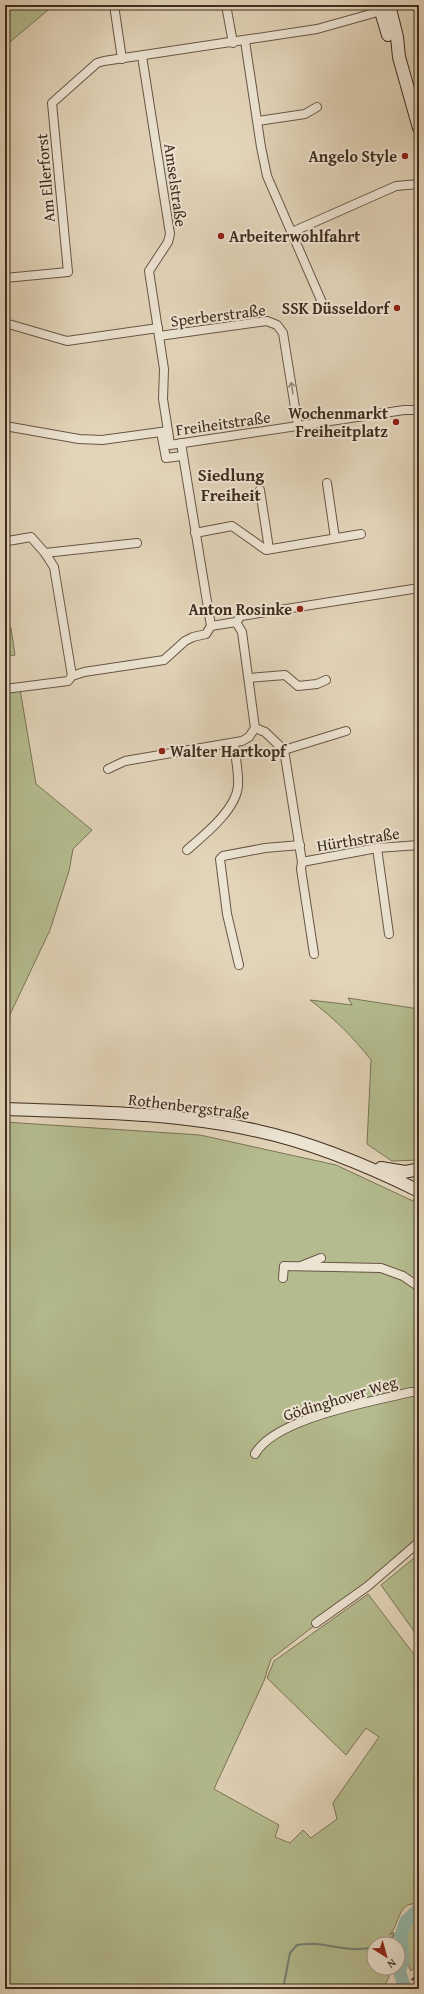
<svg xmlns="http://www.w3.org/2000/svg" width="424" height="1994" viewBox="0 0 424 1994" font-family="'Gentium Book Plus',serif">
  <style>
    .green { fill: #b4bc8f; stroke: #7a7456 }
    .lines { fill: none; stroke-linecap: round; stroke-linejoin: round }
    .stream { stroke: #738073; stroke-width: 2 }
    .river { stroke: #95b8ac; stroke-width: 13 }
    .street-casing { stroke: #685645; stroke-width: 10 }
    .secondary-casing { stroke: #3f2c1e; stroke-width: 14 }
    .street { stroke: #ece3d2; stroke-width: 8 }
    .secondary { stroke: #ece3d2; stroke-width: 12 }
    .rail { stroke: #3f2c1e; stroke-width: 2; stroke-dasharray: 7 7; stroke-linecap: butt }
    .oneway { stroke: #968878 }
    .poi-dot { fill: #8f2418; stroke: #ece3d2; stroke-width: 1.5 }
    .labels { text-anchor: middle; stroke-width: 4; stroke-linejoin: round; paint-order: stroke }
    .poi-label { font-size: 16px; font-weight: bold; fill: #3f2c1e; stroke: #ece3d2; text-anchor: end }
    .street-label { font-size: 16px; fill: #3f2c1e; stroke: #ece3d2 }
    .neighbourhood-label { font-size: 17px; font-weight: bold; fill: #3f2c1e; stroke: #ece3d2 }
  </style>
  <rect width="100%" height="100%" fill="#e2d4b9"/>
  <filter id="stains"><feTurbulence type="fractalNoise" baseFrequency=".005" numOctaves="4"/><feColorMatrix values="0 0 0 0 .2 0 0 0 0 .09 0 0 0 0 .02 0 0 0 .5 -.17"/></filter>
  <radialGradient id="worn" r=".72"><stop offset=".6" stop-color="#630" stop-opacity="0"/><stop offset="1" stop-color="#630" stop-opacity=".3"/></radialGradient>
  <!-- green -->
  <g class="green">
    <path d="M5,5H54L5,46Z"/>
    <path d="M11,628L15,655L5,657V629Z"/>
    <path d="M20,689L36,784L92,830L73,849L69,871L50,930L5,1025V691Z"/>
    <path d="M348,998L419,1009V1160L392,1161L367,1144L371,1060C353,1037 334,1018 310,1000L352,1005Z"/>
    <path d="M5,1122L200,1135L336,1165L413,1201L416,1196L419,1197V1545L271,1659L264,1681L214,1789L279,1825L275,1837L290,1843L303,1830L311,1838L337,1819L333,1803L379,1737L366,1728L346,1755L267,1678L274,1661L368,1594L419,1661V1903C417,1904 415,1903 412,1904C398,1905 398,1928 389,1935L394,1932L391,1942L374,1944V1968H389V1977L383,1989H5Z"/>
    <path d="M419,1554V1638L381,1585Z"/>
    <path d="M419,1917V1964L411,1971C404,1956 402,1926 419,1917Z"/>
  </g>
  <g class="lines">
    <!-- stream -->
    <g class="stream">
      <path d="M382,1944L398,1933L404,1925"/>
      <path d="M283,1989L290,1953L297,1945C323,1940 347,1954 374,1947"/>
    </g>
    <!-- river -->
    <path class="river" d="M405,1989L399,1970L403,1961L401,1935L406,1921L419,1909"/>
    <defs>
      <g id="street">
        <path d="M114,5L122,59"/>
        <path d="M226,5L233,43"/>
        <path d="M245,41L261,147L267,176L324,307"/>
        <path d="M142,56L170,234L168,242L149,271L164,369L163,399L168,431"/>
        <path d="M258,121L305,114L317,107"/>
        <path d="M292,232L396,186L419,184"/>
        <path d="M5,278L68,272L52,103L97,63L104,61L317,29L385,10"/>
        <path d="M5,323L67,341L158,328"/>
        <path d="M159,336L267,321L277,325L283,333L298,426"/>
        <path d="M5,426L79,439L102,440L168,431L170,445L404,410H419"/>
        <path d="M161,432L166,458L182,456"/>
        <path d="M181,443L211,626"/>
        <path d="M327,483L335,538"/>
        <path d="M260,490L269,549"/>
        <path d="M195,533L232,526L266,550L361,534"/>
        <path d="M8,541L31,537L45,553"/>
        <path d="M236,622L242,632L255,728"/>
        <path d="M72,676L54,567L45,553L137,543"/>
        <path d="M249,678L285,675L298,686L317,684L326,680"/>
        <path d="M5,689L68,681L72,676L84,672L164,660L185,641L193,637L206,634L211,626L236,622L241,616L419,588"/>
        <path d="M255,728L265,732L284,750L302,862L301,869L314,954"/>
        <path d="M284,750L346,731"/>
        <path d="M108,769L125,761L242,741L249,737L255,728"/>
        <path d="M377,848L389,934"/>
        <path d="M187,850C204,835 236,810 238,786C239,772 235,756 234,743"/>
        <path d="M302,862L377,848L419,845"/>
        <path d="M239,965L227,914L220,859L223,856L265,848L300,845"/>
        <path d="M301,1266L321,1258"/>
        <path d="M283,1278L284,1266L381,1268L403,1276L419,1287"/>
        <path d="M255,1454C275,1418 371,1402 411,1392H419"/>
        <path d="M316,1623L368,1586L419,1542"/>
      </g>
      <g id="secondary">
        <path d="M379,5L388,35"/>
        <path d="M389,5L397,37L399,57L419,128"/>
        <path d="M5,1109C89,1112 175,1112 258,1131C314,1143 368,1166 419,1191"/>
        <path d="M381,1168L405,1172L419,1169"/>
      </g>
    </defs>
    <!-- street casing -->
    <use href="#street" class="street-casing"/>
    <!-- secondary casing -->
    <use href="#secondary" class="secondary-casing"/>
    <!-- street -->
    <use href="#street" class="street"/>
    <!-- secondary -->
    <use href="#secondary" class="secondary"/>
    <!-- rail -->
    <g class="rail">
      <path d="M401,1989L419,1974"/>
      <path d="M417,1989L419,1987"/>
    </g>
  </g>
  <!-- one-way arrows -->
  <defs><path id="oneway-shaft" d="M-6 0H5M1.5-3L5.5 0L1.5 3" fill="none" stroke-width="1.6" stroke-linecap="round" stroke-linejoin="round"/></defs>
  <use class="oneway" href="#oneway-shaft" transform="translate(292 388) rotate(-99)"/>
  <!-- markers -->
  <g class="poi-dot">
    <circle cx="405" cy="156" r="4"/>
    <circle cx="221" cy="236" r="4"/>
    <circle cx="397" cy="308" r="4"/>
    <circle cx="396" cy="422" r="4"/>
    <circle cx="300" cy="609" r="4"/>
    <circle cx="162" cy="751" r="4"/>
  </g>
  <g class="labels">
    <!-- poi labels -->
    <g class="poi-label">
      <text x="397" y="162">Angelo Style</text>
      <text x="229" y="242" text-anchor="start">Arbeiterwohlfahrt</text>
      <text x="389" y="314">SSK Düsseldorf</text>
      <text x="388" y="419">Wochenmarkt<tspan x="388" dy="18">Freiheitplatz</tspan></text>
      <text x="292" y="615">Anton Rosinke</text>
      <text x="170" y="757" text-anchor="start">Walter Hartkopf</text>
    </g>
    <!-- street labels -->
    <g class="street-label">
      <text transform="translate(45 178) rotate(-95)" y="6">Am Ellerforst</text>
      <text transform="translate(176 185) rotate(82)" y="6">Amselstraße</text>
      <text transform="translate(218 315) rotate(-7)" y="6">Sperberstraße</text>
      <text transform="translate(223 423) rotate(-8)" y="6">Freiheitstraße</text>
      <text transform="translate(358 839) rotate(-9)" y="6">Hürthstraße</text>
      <text transform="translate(189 1106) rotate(7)" y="6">Rothenbergstraße</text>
      <text transform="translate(340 1398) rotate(-17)" y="6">Gödinghover Weg</text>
    </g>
    <!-- neighbourhood labels -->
    <g class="neighbourhood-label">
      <text x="231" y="481">Siedlung<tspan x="231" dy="20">Freiheit</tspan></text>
    </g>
  </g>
  <!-- margin -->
  <rect width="424" height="1994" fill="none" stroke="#e2d4b9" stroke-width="20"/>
  <rect x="6" y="6" width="412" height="1982" fill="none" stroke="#3f2c1e" stroke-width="2"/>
  <rect x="10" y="10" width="404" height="1974" fill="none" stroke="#3f2c1e"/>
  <!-- north arrow -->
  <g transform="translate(386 1956) rotate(143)"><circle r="19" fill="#ece3d2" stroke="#a79a8a"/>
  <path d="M0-3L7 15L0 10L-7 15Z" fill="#8f2418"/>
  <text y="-6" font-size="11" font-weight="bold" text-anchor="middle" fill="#3f2c1e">N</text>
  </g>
  <rect width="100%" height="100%" filter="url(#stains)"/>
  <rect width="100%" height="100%" fill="url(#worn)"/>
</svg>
